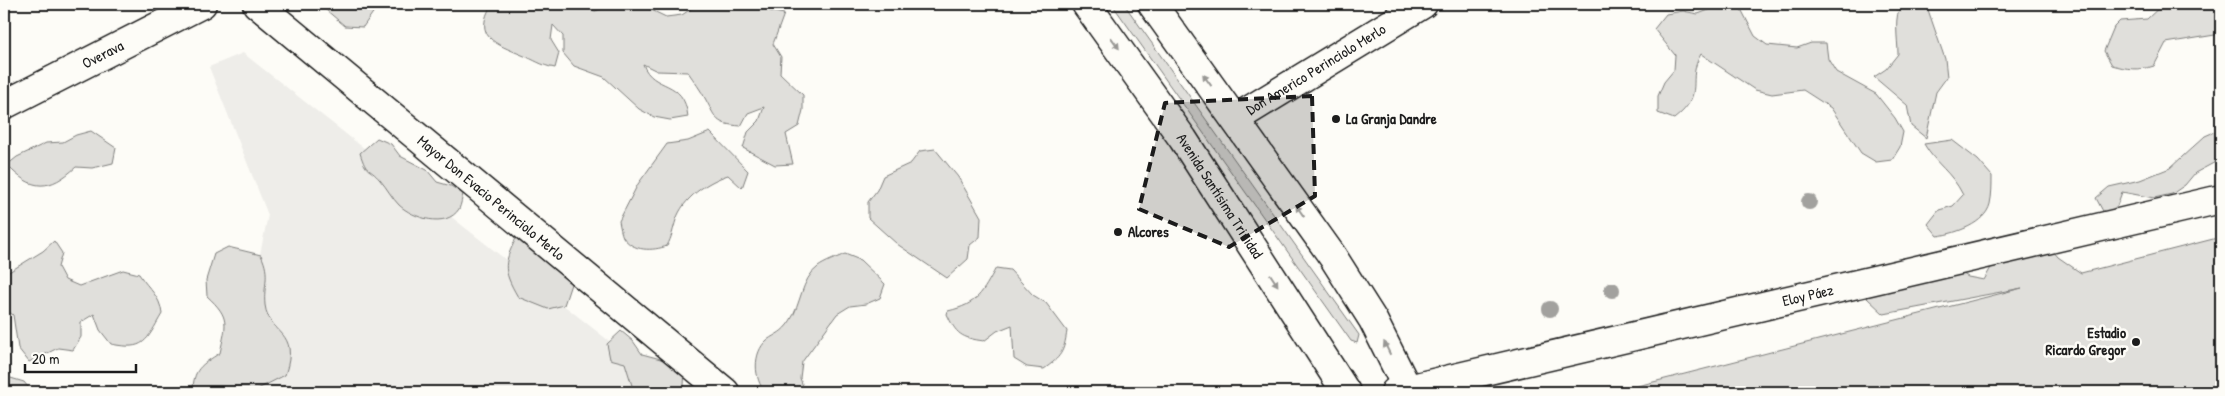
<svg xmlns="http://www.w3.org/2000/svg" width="2225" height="396" viewBox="0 0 2225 396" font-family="'Patrick Hand',sans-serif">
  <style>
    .built { fill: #eeede9 }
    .green { fill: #e0dfdb; stroke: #7e7e7c }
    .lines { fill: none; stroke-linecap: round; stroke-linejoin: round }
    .street-casing { stroke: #1c1c1c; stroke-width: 31 }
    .primary-casing { stroke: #1c1c1c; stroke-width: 31 }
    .street { stroke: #fdfcf7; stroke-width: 28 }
    .primary { stroke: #fdfcf7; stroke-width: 28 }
    .tree { fill: #a2a19e }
    .oneway { fill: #989794 }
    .marked { fill: #1c1c1c; fill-opacity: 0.2; stroke: #1c1c1c; stroke-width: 4; stroke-dasharray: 10 6; stroke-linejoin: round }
    .poi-dot { fill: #1c1c1c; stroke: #fdfcf7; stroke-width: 2 }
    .labels { text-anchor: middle; stroke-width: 5; stroke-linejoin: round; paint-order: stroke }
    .street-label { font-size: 15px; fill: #1c1c1c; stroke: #fdfcf7 }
    .poi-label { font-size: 15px; font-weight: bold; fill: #1c1c1c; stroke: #fdfcf7; text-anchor: start }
  </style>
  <rect width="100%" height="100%" fill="#fdfcf7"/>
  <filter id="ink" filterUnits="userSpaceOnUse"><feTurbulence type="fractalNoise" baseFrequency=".02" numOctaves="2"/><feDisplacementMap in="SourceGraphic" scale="10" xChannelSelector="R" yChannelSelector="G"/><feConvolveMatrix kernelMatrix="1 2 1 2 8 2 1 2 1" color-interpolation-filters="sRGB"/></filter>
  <g filter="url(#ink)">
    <!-- built -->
    <path class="built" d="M243,53L674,392H232L268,215L209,67Z"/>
    <!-- green -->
    <g class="green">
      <path d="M319,4H379L363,27L345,26Z"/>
      <path d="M492,4H582L595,11L615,4H639L666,17L682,15L698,4H754L770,11L784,14L773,44L781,57L780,73L803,95V110L799,126L786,134L793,164L775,165L743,148L748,132L759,121L764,107L748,113L741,126C715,124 717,120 706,100C701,90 694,81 688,72L657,71L643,64C653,92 684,77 688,117L670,120L654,117L639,109L604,77L574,66L563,53V36L553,25L551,40L559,53L555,68C540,65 535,60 522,55C496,44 472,37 492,4Z"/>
      <path d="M1112,4H1124L1359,335L1357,343L1351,341Z"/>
      <path d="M1725,4L1741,9L1755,36L1767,45L1797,48L1811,43H1826L1828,59L1836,72L1876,94L1895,118L1903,132L1900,147L1892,160L1876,162L1861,153L1831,108L1803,90L1772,94L1755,90L1701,54C1685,81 1707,93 1674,119L1658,113V96L1664,82L1674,70L1675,55L1654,29L1666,14L1683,11L1698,14Z"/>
      <path d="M1902,4H1926L1945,59L1947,77L1936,92L1926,138L1911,126L1907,105L1874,77L1886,69L1898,54C1898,40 1893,15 1902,4Z"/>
      <path d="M2163,4H2221V34L2166,43L2154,66C2139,71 2126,69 2112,65L2104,51L2114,27L2120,21L2147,19Z"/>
      <path d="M2221,129V159L2195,173L2185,185L2172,194L2154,198L2122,192L2117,206L2105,215L2096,198L2109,187L2140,180L2170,168L2205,136Z"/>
      <path d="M91,131L116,148L113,163L92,168L76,167C50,191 32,192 7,165L17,157L46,143L63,142L76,135Z"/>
      <path d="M710,132L748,171L742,188L728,175C707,182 683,198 676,220C673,229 672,237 667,246C653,251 633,252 623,237C621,233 620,226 619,221L638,184L667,144L688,141Z"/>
      <path d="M377,138L391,144L400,156L427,170L437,182L451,186L463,194C462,198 461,205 459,209C446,229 413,218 399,205C392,198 387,188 380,180C368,166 367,175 360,153Z"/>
      <path d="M1952,140L1978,160L1992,176C1992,185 1992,195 1990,204C1985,224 1956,233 1938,236L1928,224L1939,210L1953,206L1963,195C1951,171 1936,165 1924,144Z"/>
      <path d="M935,149L958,177L981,217L980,237L970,245L968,259L947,278L897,244L868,218V202L877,190L883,176L911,163L920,151Z"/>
      <path d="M518,234L574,275L564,305L548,309L518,297C501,268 504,263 518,234Z"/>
      <path d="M2221,237V392H1614L2022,288L1884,314L1867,298L1881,273L1948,264L1968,277L1984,280L1993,264L2044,240L2058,257L2081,273Z"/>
      <path d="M54,241L62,253L58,267L65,280L79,286L123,270L139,274C149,290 160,295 162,314C146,341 145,351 111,344L100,330L94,314L81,322V337L73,350L58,348L29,362L18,348L13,315L4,308V275L43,251Z"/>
      <path d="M228,247L261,255C271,276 263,284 265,305C269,336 301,329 285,375L256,390V392H193C193,369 201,365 220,353C226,324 231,318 207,296L206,280L214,254Z"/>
      <path d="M845,254L860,260L885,284L880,298L866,304L850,306L837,314L802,362L800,378L805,392H765C754,379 752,353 767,340C777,333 782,333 790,321C801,305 801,279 818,267C825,262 836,258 845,254Z"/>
      <path d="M996,268L1010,270L1033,295L1046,303L1067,331C1064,352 1061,357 1044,369L1027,367L1014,359L1012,325L997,331L984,341C961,338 956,334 947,314L948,311C978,304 982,293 996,268Z"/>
      <path d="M621,331L633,341L642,354L672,362L685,369L684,385L680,392H634L625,363L610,359L607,344Z"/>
      <path d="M4,376L24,382L32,392H4Z"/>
    </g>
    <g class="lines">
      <defs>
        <g id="street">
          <path id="s1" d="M257,4L725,392"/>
          <path id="s2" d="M4,105L202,4"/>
          <path id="s3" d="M1235,119L1423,4"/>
          <path id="s4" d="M1395,392L2221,199"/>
        </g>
        <g id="primary">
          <path id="s5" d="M1086,4L1183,139L1346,392"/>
          <path d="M1152,4L1333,257L1373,320L1409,392"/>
        </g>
      </defs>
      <!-- street casing -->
      <use href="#street" class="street-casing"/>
      <!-- primary casing -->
      <use href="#primary" class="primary-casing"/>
      <!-- street -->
      <use href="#street" class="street"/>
      <!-- primary -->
      <use href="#primary" class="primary"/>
    </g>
    <!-- trees -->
    <g class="tree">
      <circle cx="1809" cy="202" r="8"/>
      <circle cx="1612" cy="290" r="8"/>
      <circle cx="1550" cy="309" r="8"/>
    </g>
    <!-- one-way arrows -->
    <defs><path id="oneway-solid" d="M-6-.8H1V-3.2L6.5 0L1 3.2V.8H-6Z" transform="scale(1.25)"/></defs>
    <g class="oneway">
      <use href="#oneway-solid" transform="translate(1115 43) rotate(54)"/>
      <use href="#oneway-solid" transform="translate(1207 80) rotate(-126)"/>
      <use href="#oneway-solid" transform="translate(1300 211) rotate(-125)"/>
      <use href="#oneway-solid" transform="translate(1274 280) rotate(57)"/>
      <use href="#oneway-solid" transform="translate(1387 348) rotate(-116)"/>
    </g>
  </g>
  <!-- marked area -->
  <path class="marked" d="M1312,96L1315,196L1229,247L1139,209L1165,103Z"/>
  <!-- markers -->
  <g class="poi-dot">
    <circle cx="1336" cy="119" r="5"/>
    <circle cx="1118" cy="232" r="5"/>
    <circle cx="2136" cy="342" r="5"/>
  </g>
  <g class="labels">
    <!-- street labels -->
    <g class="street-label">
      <text dy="5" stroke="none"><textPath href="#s2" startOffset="111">Overava</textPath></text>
      <text dy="5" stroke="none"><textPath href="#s3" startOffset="95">Don Americo Perinciolo Merlo</textPath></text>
      <text dy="5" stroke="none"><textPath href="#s5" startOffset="234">Avenida Santísima Trinidad</textPath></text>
      <text dy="5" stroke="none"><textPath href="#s1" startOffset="304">Mayor Don Evacio Perinciolo Merlo</textPath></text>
      <text dy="5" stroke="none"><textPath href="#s4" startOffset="424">Eloy Páez</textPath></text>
    </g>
    <!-- poi labels -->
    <g class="poi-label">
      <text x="1346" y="124">La Granja Dandre</text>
      <text x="1128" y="237">Alcores</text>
      <text x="2126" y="338" text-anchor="end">Estadio<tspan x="2126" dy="17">Ricardo Gregor</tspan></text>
    </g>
  </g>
  <!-- margin -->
  <rect width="2225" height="396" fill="none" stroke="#fdfcf7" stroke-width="20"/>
  <rect x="10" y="10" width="2205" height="376" fill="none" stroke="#1c1c1c" stroke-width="2" filter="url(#ink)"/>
  <!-- scale -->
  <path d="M25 364v8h111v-8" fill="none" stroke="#1c1c1c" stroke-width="2.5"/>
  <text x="32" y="364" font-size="15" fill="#1c1c1c" stroke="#fdfcf7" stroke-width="4" paint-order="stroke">20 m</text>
</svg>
